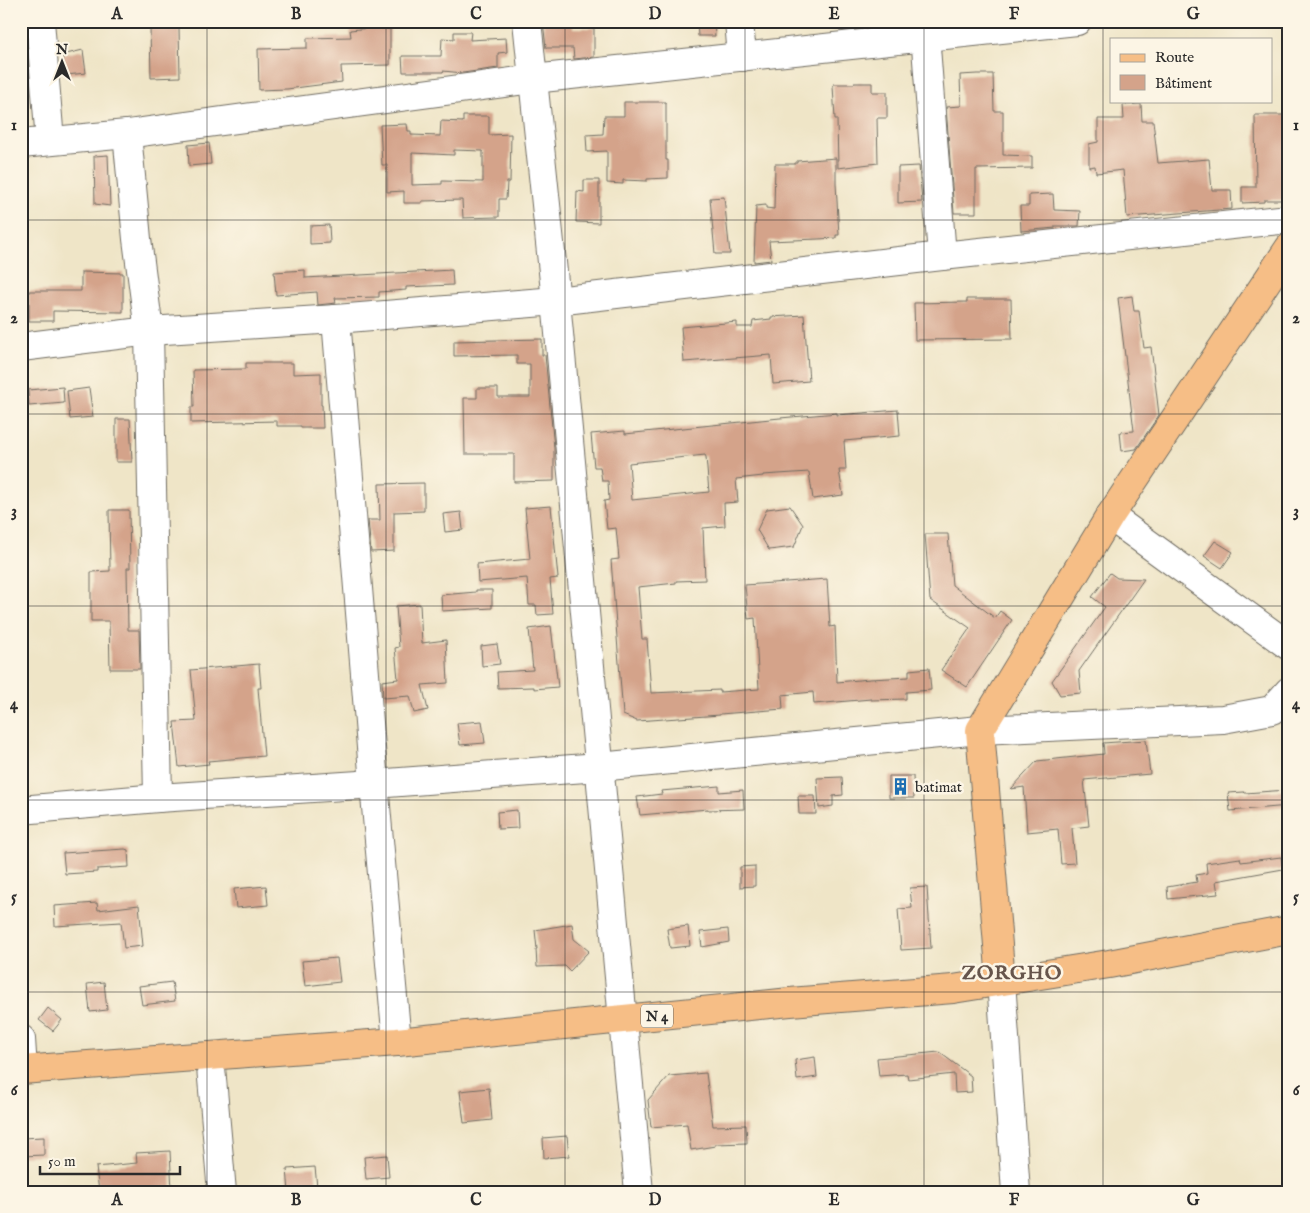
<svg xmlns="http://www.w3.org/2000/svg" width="1310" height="1213" viewBox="0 0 1310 1213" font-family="'IM FELL English',serif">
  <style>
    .building { fill: #d4a38a; fill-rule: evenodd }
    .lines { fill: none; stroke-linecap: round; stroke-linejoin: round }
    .minor-casing { stroke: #706c62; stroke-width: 30 }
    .major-casing { stroke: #706c62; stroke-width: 30 }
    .highway-casing { stroke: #706c62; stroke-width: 30 }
    .minor { stroke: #fff; stroke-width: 28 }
    .major { stroke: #f6be86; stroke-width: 28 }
    .highway { stroke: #f6be86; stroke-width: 28 }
    .grid { fill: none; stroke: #2b2b2b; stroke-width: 1; stroke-opacity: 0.55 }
    .labels { text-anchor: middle; stroke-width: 5; stroke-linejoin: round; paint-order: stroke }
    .shield { fill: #fcf5e5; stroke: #6a6863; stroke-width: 1 }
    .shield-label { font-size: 14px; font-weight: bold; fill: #2b2b2b }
    .poi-label { font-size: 15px; fill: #2b2b2b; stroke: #fcf5e5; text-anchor: start }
    .district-label { font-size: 20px; font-weight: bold; letter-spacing: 1px; fill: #66554c; stroke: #fcf5e5 }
    .neatline { fill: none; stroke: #2b2b2b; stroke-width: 2 }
    .grid-label { font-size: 16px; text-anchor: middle; font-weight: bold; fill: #2b2b2b }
  </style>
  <rect width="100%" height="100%" fill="#fcf5e5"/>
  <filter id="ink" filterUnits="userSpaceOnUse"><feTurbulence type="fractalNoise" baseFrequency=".02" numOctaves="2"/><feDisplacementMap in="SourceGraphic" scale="10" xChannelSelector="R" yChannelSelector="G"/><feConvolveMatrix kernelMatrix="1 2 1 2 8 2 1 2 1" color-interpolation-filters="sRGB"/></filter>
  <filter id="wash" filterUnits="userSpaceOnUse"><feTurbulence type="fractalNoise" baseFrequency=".0096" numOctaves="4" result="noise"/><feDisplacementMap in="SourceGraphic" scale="20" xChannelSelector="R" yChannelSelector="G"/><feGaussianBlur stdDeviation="1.12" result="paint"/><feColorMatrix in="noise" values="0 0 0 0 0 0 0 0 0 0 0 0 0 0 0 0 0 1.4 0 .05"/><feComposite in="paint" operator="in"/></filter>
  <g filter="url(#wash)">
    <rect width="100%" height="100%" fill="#efe5c7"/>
    <g id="blocks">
      <!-- building -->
      <g class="building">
        <path d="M543,21H573V28H594V57L574,59L573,48H546Z"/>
        <path d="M697,21H714L715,36H698Z"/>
        <path d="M840,21H862V28L840,31Z"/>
        <path d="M150,27H179L180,77L151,78Z"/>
        <path d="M370,28L390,29V65L341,66L342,82L287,89L259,90L258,49L307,48V38L351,37L350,30Z"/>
        <path d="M454,32H471L470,40L506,38L507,52L498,53V68L463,73L443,71V72H403L402,56H441L442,38L454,39Z"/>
        <path d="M83,50L86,73L66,75L62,55Z"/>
        <path d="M977,74H993L994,111H1003V155L1032,156V168L976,169V213H954L946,107L961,106L960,75Z"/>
        <path d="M854,83H872V92H887V118H877L878,163L838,168L837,119H835L833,86L834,84H854Z"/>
        <path d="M624,102H666V160H668V178L647,179V181L623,180V184L607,183V151L587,152L586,135L603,134L604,116H624Z"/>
        <path d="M1141,104L1142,121H1153L1158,163L1209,159L1212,190H1231L1232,209L1127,217L1123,170L1096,173L1095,166L1089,167V144L1098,142V119H1124L1123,105Z"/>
        <path d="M1255,115H1289V200H1264V202L1242,203V187H1256Z"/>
        <path d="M463,116H489V135L511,134L510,182H507L506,199H499V217L463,218L462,200L422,201V203H404V191L387,192V165H382L380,125L407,124L408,131H411V135L440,136L441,121L463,122ZM454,150L483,151V182L442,181V184L412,185V153L454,155Z"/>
        <path d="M209,143L211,164L189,166L188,145Z"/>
        <path d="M108,155L110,206L95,204L94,156Z"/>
        <path d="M836,158V184L839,235H836V238L818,239L769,241L771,260L754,262L756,206L766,205V208L774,209L775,164H795V163H797V161Z"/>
        <path d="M919,166L922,202L898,203V167Z"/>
        <path d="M584,180H599V223L576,222L577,191L584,192Z"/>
        <path d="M1053,194L1054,210L1080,211L1079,226H1055V228L1021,231L1020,206H1029V195Z"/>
        <path d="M724,197L730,254H715L710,198Z"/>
        <path d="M329,225L330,243L310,244V226Z"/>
        <path d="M305,270V278L452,270L453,285L406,287V290L379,292V297L335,298L336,303L318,305L317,292L276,295L274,272Z"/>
        <path d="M81,272L123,273V312L53,311V321H29V291H81Z"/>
        <path d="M1132,296L1134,311H1139L1144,348L1151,347L1159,415L1136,449L1122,451L1120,432L1134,431L1118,298Z"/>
        <path d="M967,299H1011L1012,339L915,340L914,303L967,302Z"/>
        <path d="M804,315L809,381L773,384L771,355L684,362L681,327L737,322V327H752L753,321L771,319V317Z"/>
        <path d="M542,339V355H545L554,448V481L514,482V454H465L464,398H477V388H498V397H530V364H517V355L454,356V341Z"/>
        <path d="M246,363H293V374L321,373V405H322L323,428H301V426H277V421L191,423V407H194L193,370L246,369Z"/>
        <path d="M63,387L64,403L29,406L28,390Z"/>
        <path d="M89,388L93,417L70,419L67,391Z"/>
        <path d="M898,410L900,436L844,441L846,470H839L843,495L813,499L809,472L763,475V476L736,479L738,502L724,503L725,526L703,528L705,580L676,581V583L638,587L642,639H647L651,693L720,690V692L759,689L755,618L748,619L745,585L827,579L830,627L835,626L837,682L870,679L909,677V670L929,668L931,690L906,692V699L871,700V699L814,704L813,692L782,695L783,709L720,714V715L637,721L623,715L611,560L619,559L616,528L607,529L604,501L609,500L608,481H602L600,467H594L591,434L625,431V434L780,418L837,413V415ZM705,455L706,457L709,492L632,500L629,463Z"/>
        <path d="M116,419H130L132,462H116Z"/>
        <path d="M424,483V511L394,512V551L371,552L368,520H380L379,484Z"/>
        <path d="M551,506L558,578L550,579L553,614L537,615L536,605H529L527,578L478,582L477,564L530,559L525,508Z"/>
        <path d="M790,506L803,525L794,547L769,550L757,530L767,509Z"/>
        <path d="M109,510H129L130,568H127L128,630H139L140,669H110L109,621H91V572L110,571Z"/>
        <path d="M461,512L463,530L445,532L443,514Z"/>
        <path d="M925,534H948L952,585L995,618L1000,611L1012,620L967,687L941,670L970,628L930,600Z"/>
        <path d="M1215,541L1233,552L1222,568L1204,556Z"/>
        <path d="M1110,573L1117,578L1144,579L1079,671L1081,693L1060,695L1052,681L1105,607L1092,597Z"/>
        <path d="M476,590H492V608L442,611L441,595L476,592Z"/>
        <path d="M420,604L422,643L446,640L448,683L422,685L428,710L414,713L410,696L383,698L382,681L398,679L395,648L399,647L396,606Z"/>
        <path d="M551,626L558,687L534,689V687L498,688L497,672L533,670L529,629Z"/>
        <path d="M497,644L500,664L482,666L481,646Z"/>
        <path d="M259,664L261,688H258L264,756L208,761L209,764L179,767L174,722L196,721L191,670Z"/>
        <path d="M482,721L485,743L460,745L457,723Z"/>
        <path d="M1146,740L1150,774L1084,780L1089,826L1072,828L1075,863L1061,864L1058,829L1027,832L1024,787L1011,789L1037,761L1104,754L1103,743Z"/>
        <path d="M889,776H913L914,798H889Z"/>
        <path d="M842,777L843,795L833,796V806L819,808L817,778Z"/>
        <path d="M719,786V792L743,790L744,809L708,810V809L640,815L637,797L662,794L661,791Z"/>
        <path d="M1287,790L1289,806L1230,811L1228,793L1244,792L1245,793Z"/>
        <path d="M798,796H815L816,814H799Z"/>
        <path d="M517,810L518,828L498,829L497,812Z"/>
        <path d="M125,849L128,850L129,867L97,869V872L65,874L63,853Z"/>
        <path d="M1281,857L1283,869L1216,881L1218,894L1168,899L1167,887L1197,882L1196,875L1207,873L1206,863L1240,858L1241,862Z"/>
        <path d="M755,866V886L740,887V867Z"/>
        <path d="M266,886L268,905L236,908L234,889Z"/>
        <path d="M927,887L931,948L901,950L898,909L912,908L910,888Z"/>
        <path d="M97,903L98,910L139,905L143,946L124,948L121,922L55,926L54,906Z"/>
        <path d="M572,924L574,939L589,951L570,971L565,966L537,967L536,949H537L535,930Z"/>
        <path d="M688,926L690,946L670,948L667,929Z"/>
        <path d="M728,929L729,942L702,947L700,932Z"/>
        <path d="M337,958L340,982L305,986L302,961Z"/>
        <path d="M104,982L107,1010L90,1012L87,984Z"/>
        <path d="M172,982L175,1001L142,1005L139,986Z"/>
        <path d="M48,1008L62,1020L53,1031L39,1020Z"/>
        <path d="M939,1052L971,1076L972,1092L955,1093L954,1074L908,1079L907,1074L879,1076L877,1058Z"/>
        <path d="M815,1057L817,1077L797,1080L795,1060Z"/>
        <path d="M706,1073L713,1126L746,1125L747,1143L715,1144V1146L691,1150L687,1124L651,1127L648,1100L669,1076Z"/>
        <path d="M489,1088L492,1120L464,1123L460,1091Z"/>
        <path d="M567,1136L569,1156L544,1158L543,1138Z"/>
        <path d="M44,1137V1155L21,1156V1138Z"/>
        <path d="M170,1151L172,1192H99L96,1167L137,1163L136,1153Z"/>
        <path d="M387,1155L389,1177L366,1179L364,1157Z"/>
        <path d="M315,1167L317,1187H316V1192H289L287,1169Z"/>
      </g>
    </g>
  </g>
  <g filter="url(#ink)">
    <use href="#blocks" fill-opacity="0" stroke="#706c62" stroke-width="1"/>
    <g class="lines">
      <defs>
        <g id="minor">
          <path d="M40,21L50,141"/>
          <path d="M527,21L556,301L639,1192"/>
          <path d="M739,21L742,57"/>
          <path d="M924,21L942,256"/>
          <path d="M127,134L137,239L149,331L158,798"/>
          <path d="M21,144L127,134L533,79L1077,21"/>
          <path d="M336,319L374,784L397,1042"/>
          <path d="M21,347L149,331L336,319L556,301L942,256L1289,219"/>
          <path d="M1110,516L1289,646"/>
          <path d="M21,810L158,798L374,784L599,767L980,730L1223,719L1272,710L1289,691"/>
          <path d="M1001,981L1016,1192"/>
          <path d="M21,1039L23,1070"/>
          <path d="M210,1056L222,1192"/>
        </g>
        <path id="major" d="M1001,981L980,730L1110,516L1289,248"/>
        <path id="highway" d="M21,1070L397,1042L790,1002L953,989L1109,964L1289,930"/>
      </defs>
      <!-- minor casing -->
      <use href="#minor" class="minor-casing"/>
      <!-- major casing -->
      <use href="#major" class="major-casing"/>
      <!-- highway casing -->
      <use href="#highway" class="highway-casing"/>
      <!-- minor -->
      <use href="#minor" class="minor"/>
      <!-- major -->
      <use href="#major" class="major"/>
      <!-- highway -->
      <use href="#highway" class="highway"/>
    </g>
  </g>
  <!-- grid -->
  <path class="grid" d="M207,21V1192M386,21V1192M565,21V1192M745,21V1192M924,21V1192M1103,21V1192M21,220H1289M21,414H1289M21,606H1289M21,800H1289M21,992H1289"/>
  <!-- icons -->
  <defs>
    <symbol id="building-bare" viewBox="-9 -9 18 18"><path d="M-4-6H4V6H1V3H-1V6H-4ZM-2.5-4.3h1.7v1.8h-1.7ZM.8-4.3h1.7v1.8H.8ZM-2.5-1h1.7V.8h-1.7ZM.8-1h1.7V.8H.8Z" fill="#1f6fb2" stroke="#fcf5e5" stroke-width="2.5" paint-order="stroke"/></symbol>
  </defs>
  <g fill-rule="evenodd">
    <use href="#building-bare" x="888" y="774" width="25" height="25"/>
  </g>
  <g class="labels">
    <!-- shield labels -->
    <rect class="shield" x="641" y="1004.5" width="32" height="23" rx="4"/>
    <g class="shield-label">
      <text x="657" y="1021">N 4</text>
    </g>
    <!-- poi labels -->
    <g class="poi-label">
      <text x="915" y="792">batimat</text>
    </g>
    <!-- district labels -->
    <g class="district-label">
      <text x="1012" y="979">ZORGHO</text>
    </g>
  </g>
  <!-- margin -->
  <rect width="1310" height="1213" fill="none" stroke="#fcf5e5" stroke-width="55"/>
  <!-- legend -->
  <rect x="1110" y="38" width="162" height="65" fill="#fcf5e5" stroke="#a8a49b"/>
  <rect x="1120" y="54" width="25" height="8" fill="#f6be86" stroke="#a8a49b"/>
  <text x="1155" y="62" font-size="15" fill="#2b2b2b">Route</text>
  <rect x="1120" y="75" width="25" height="15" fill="#d4a38a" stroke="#a8a49b"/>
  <text x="1155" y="88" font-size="15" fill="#2b2b2b">Bâtiment</text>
  <!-- north arrow -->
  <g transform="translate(62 62)" stroke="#fcf5e5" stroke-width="4" paint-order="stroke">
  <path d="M0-4L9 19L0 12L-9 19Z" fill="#2b2b2b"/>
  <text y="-8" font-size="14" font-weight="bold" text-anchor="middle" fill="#2b2b2b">N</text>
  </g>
  <!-- scale -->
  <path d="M40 1166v8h140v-8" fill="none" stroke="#2b2b2b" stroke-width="2.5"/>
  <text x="48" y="1166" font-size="15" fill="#2b2b2b" stroke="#fcf5e5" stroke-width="4" paint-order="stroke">50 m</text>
  <rect x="28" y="28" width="1254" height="1158" class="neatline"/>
  <g class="grid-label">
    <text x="117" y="19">A</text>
    <text x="296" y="19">B</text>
    <text x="476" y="19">C</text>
    <text x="655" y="19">D</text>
    <text x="834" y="19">E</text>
    <text x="1014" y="19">F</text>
    <text x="1193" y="19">G</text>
    <text x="14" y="130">1</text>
    <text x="1296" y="130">1</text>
    <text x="14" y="323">2</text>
    <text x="1296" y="323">2</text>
    <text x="14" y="516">3</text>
    <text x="1296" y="516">3</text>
    <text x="14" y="709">4</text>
    <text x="1296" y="709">4</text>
    <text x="14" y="902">5</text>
    <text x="1296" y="902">5</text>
    <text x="14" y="1095">6</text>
    <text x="1296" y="1095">6</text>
    <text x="117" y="1205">A</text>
    <text x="296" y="1205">B</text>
    <text x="476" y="1205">C</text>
    <text x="655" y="1205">D</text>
    <text x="834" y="1205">E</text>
    <text x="1014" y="1205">F</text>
    <text x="1193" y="1205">G</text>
  </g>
</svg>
